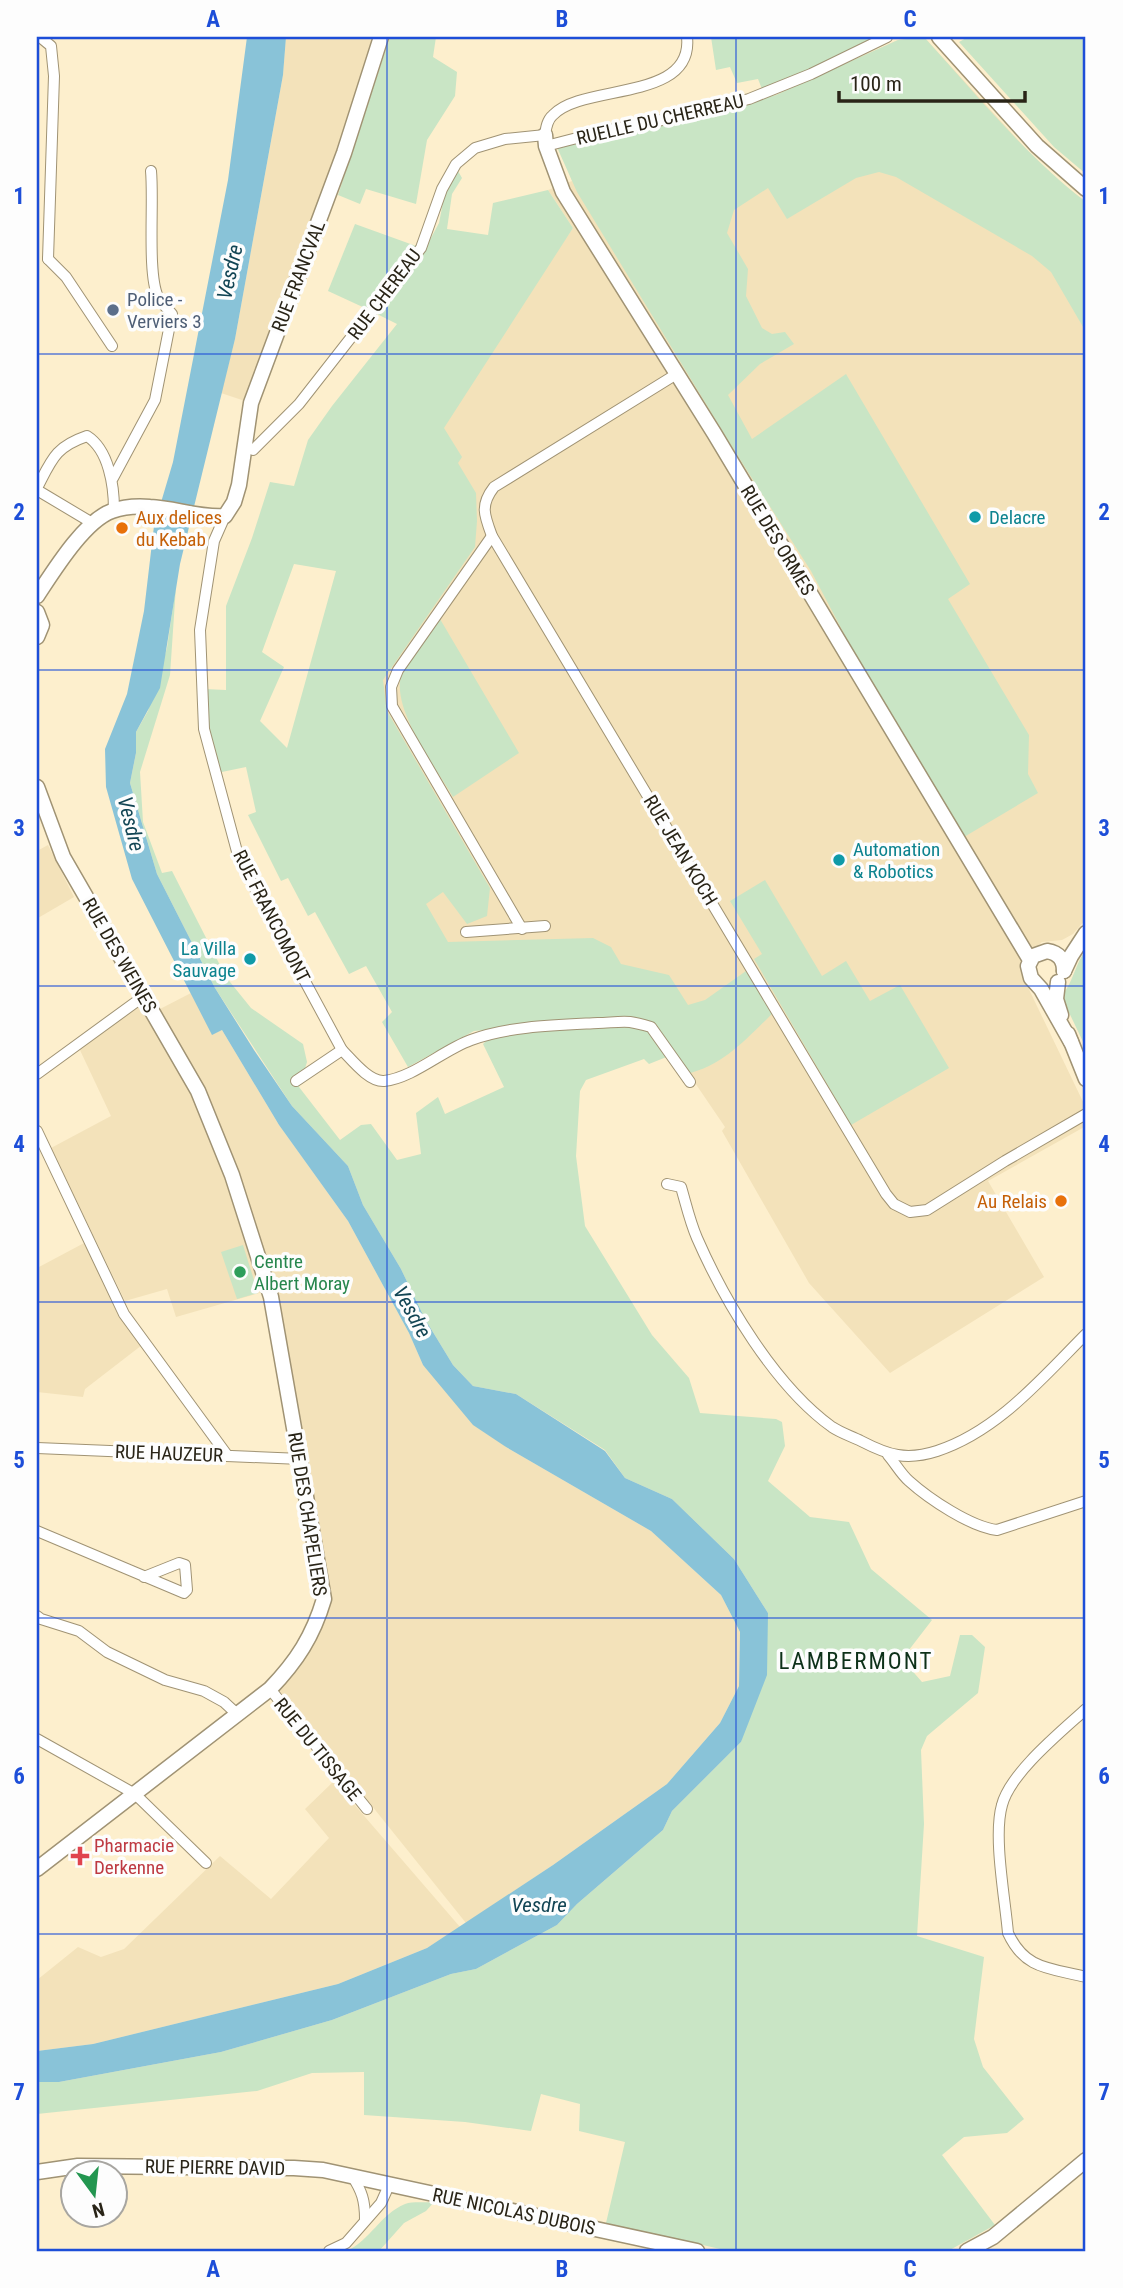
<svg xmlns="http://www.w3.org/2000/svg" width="1123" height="2288" viewBox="0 0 1123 2288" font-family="'Roboto Condensed',sans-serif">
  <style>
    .built { fill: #f3e2ba }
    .green { fill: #c9e5c5; fill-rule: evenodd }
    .water { fill: #89c3d8 }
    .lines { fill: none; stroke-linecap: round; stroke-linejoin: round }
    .street-casing { stroke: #a09374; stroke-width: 12 }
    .secondary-casing { stroke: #a09374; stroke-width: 17 }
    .street { stroke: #fff; stroke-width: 10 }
    .secondary { stroke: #fff; stroke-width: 14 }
    .grid { fill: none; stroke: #1d4ed8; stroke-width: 2; stroke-opacity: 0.55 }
    .service-dot { fill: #5c6f8a; stroke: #fdfdfd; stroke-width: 2.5 }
    .culture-dot { fill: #0f9aa8; stroke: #fdfdfd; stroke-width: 2.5 }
    .food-dot { fill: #e8710a; stroke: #fdfdfd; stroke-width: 2.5 }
    .leisure-dot { fill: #2e9e5b; stroke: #fdfdfd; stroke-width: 2.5 }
    .health-dot { fill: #e0444e; stroke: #fdfdfd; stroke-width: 2.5 }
    .labels { text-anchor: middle; stroke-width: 7; stroke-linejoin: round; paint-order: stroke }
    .street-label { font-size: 19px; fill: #292417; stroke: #fdfdfd }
    .service-label { font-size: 19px; fill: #4e5e75; stroke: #fdfdfd; text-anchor: start }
    .food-label { font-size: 19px; fill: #c56008; stroke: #fdfdfd; text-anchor: start }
    .culture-label { font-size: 19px; fill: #0d838f; stroke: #fdfdfd; text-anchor: start }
    .leisure-label { font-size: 19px; fill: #27864d; stroke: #fdfdfd; text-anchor: start }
    .health-label { font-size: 19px; fill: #be3a42; stroke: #fdfdfd; text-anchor: start }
    .water-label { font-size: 21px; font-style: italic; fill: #124554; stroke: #fdfdfd }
    .quarter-label { font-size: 23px; letter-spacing: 2px; fill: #0d3119; stroke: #fdfdfd }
    .neatline { fill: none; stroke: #1d4ed8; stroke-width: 2.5 }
    .grid-label { font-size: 23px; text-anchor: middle; font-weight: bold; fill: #1d4ed8 }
  </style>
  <rect width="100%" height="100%" fill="#fdefcd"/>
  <!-- built -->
  <g class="built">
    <path d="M286,37H378L248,402L221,393L235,339L283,75Z"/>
    <path d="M924,37L1028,151L1060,182L1086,202V919L1073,934L1062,940L1042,942L1020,962L1024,979L1086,1108V1126L988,1181L1044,1277L890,1373L809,1283L722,1131L725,1127L657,1027L632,1009L429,977L336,571L573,228L548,190L572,181L568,170L669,124L776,95L898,40Z"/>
    <path d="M48,845L74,897L38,918L37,851Z"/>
    <path d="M191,993L212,1034L222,1030L279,1125L348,1221L409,1333L423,1365L506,1447L651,1531L721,1595L740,1632L739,1686L720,1723L667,1784L553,1865L466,1923L278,1689L330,1595L314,1499L273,1289L204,1088L160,1009Z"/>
    <path d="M142,1004L199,1104L229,1180L263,1292L176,1317L167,1289L125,1301L51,1148L111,1116L79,1048Z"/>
    <path d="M86,1242L142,1345L85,1389L83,1397L37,1392V1264L39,1267Z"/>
    <path d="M334,1781L460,1927L427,1948L338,1984L93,2044L37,2051V1980L78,1947L101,1957L124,1949L220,1856L271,1899L329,1838L305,1809Z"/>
  </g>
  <!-- green -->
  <g class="green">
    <path d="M390,37H436L433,57L457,72L455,96L427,140L416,204L366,189L360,204L338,195Z"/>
    <path d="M711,37H881L795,77L762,89L758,79L737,83L730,67L716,70Z"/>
    <path d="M924,37C976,94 1025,155 1086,202V332L1051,272L1032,256L896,177L879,172L856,178L787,219L768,188L734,210L727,233L748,269L746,296L762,328L772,334L785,332L794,344L760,364L728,395L752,439L846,374L970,584L948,599L1029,735L1028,774L1038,793L964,837L860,664L811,571L734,450L577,192L556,145L669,124L776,95L898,40Z"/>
    <path d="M968,37H1086V174L1054,147L959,42Z"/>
    <path d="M458,171L462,178L452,194L447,229L488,235L493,203L548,190L573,228L444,428L462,457L458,463L476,493L477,521L475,547L383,680L387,711L490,888L487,916L467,924L443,892L426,904L448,942L593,938L611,947L621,964L669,975L688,1005L705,1000L746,971L772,1014C746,1039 723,1066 686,1074L657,1027L639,1020H592L474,1031L408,1067L382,1022L392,1012L366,966L349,974L315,912L308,916L288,878L281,881L248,815L256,812L246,767L217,773L209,729L204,689L226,690V606L252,538L270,482L294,486L308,440L332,406L397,324L377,314L418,262L439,223L445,192ZM294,564L336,571L287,748L260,721L284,667L262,652Z"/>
    <path d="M355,224L416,246L402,268L367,309L328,291Z"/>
    <path d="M176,586L170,675L140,772L143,822L162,873L172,871L226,977L251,1008L303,1044L307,1062L299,1087L340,1140L361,1125L371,1124L397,1160L421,1154L416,1113L438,1097L445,1114L504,1087L483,1044L493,1034L597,1024L649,1029L669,1056L649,1064L644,1059L586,1080L580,1091L576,1156L585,1226L652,1335L689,1378L700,1413L776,1419L782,1422L785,1446L768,1481L810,1517L849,1522L871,1569L932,1620L902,1659L922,1682L950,1676L960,1635H972L985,1647L978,1693L927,1736L921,1750L924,1824L917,1936L984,1957L974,2039L983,2067L1024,2119L1007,2133L964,2137L942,2155L995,2225L948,2251H729L606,2223L625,2142L579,2131L580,2104L541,2094L531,2131L465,2122L364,2115V2072L312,2073L257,2091L37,2114V2082H59L221,2052L332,2020L451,1974L476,1969L557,1925L577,1904L663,1830L672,1811L741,1742L768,1613L734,1559L672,1499L625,1478L605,1450L516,1394L473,1386L453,1365L425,1319L401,1269L363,1205L348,1166L292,1106L215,988L157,874L130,783L136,753V732L148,711L167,648Z"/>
    <path d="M440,619L519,753L453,797C436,768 389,706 402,673C408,658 430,634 440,619Z"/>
    <path d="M765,880L822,976L846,961L870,1001L900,985L949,1068L851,1125L754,959L762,954L730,901Z"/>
    <path d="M1086,950V1048L1064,1002L1063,994C1074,980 1075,964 1086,950Z"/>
    <path d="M243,1245L258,1293L237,1299L221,1252Z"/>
    <path d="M434,2202L426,2211L404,2223L379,2251H347C370,2240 381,2214 405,2204C413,2201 426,2203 434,2202Z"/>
  </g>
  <!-- water -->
  <path class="water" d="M247,37H286L283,75L235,339L180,564L160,688L136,732V753L130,783L157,874L215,988L254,1050L292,1106L348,1166L363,1205L401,1269L425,1319L453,1365L473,1386L516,1394L605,1451L625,1478L672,1499L734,1559L768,1613L767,1675L741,1742L672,1811L663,1830L577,1904L557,1925L476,1969L451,1974L332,2020L221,2052L59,2082H37V2051L93,2044L338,1984L427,1948L553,1865L667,1784L720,1723L739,1686L740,1632L721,1595L651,1531L506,1447L473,1425L423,1365L409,1333L348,1221L279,1125L222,1030L212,1035L132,879L106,787L105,749L127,694L144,611L154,526L173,462L228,180Z"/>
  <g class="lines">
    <defs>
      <g id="street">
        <path d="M40,37L51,46L54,76L48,259"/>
        <path d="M546,146L604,131L662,120L749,99L811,74L887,37"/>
        <path d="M48,259L66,277L112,346"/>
        <path d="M675,375L494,487C480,505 484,515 492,536C624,754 755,974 886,1194L894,1204L910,1212L927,1210L1005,1161L1086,1114"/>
        <path d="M253,450L299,404L421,248L442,189L456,164L475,148L505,139L545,135C546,128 547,120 553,115C583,83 694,102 687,37"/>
        <path d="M113,478L155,400L172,314C168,309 161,303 158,297C147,273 154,202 151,171"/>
        <path d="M37,488C52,459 55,447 87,436C109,450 114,486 114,510"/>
        <path d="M37,490L94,524"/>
        <path d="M225,516L214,541L200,630L204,729L239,859L342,1050C352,1060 369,1082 384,1081C413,1078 443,1050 471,1040C508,1026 558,1025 598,1023C608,1023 620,1021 630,1022C637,1023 644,1025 651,1027L690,1082"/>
        <path d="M492,536L398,670L391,687L392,706L522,929"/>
        <path d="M466,932L545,926"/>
        <path d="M37,1074L144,996"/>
        <path d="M296,1081L342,1050"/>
        <path d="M37,1131L124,1314L227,1455"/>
        <path d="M667,1184L681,1187C686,1204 690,1222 697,1238C725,1302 775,1386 832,1427C841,1433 851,1436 861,1441C888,1455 906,1461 937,1451C998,1431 1042,1378 1086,1334"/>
        <path d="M37,1448L301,1459"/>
        <path d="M888,1455C895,1463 901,1474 909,1481C929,1499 971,1527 997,1530L1086,1501"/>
        <path d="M37,1531L184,1593L187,1590L185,1565L179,1563L144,1577"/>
        <path d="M37,1616L41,1619L79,1631L107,1652L165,1680L204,1691L224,1702L238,1715"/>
        <path d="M270,1689L367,1809"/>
        <path d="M1086,1709C1062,1731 1010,1773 1002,1805C993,1836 1005,1898 1008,1933C1025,1970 1050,1968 1086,1977"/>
        <path d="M37,1739L135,1794L206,1863"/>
        <path d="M352,2176C362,2191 365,2201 365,2219"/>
        <path d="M329,2251L346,2243L381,2203L390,2183"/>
      </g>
      <g id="secondary">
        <path d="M939,37L1037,146L1086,189"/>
        <path d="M545,135L546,146L563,192L714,433L1030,960"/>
        <path d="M37,596C53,572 84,521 112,511C123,507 138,506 150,507C175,508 199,518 225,516L234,502L239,485L251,403L344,153L381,37"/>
        <path d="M37,612L42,625L37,637"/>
        <path d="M37,787L63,857L198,1091L232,1175L271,1297L324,1599C313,1636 297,1661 270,1689L37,1869"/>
        <path d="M1064,971C1064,960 1059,953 1047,951L1033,956L1028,966L1031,978L1041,989L1071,1042"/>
        <path d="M1064,971L1071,956L1086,933"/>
        <path d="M1058,982L1056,999L1061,1015"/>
        <path d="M1068,1034L1086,1079"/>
        <path d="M37,2172L78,2166L294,2168L323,2170L697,2251"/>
        <path d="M967,2251L993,2237L1086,2160"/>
      </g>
    </defs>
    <!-- street casing -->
    <use href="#street" class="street-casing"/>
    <!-- secondary casing -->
    <use href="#secondary" class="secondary-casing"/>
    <!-- street -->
    <use href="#street" class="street"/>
    <!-- secondary -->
    <use href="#secondary" class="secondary"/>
  </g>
  <!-- grid -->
  <path class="grid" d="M387,37V2251M736,37V2251M37,354H1086M37,670H1086M37,986H1086M37,1302H1086M37,1618H1086M37,1934H1086"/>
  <!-- markers -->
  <circle class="service-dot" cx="113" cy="310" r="7"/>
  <g class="culture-dot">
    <circle cx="975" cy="517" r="7"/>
    <circle cx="839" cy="860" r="7"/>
    <circle cx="250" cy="959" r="7"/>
  </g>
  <g class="food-dot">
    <circle cx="122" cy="528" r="7"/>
    <circle cx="1061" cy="1201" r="7"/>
  </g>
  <circle class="leisure-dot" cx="240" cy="1272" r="7"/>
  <path class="health-dot" d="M76.5 1845.5h7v7h7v7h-7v7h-7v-7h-7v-7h7z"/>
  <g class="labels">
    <!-- street labels -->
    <g class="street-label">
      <text transform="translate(660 119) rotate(-13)" y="7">RUELLE DU CHERREAU</text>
      <text transform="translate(298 276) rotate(-69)" y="7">RUE FRANCVAL</text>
      <text transform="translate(384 294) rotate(-53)" y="7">RUE CHEREAU</text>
      <text transform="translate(778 540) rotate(59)" y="7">RUE DES ORMES</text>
      <text transform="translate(681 850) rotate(59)" y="7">RUE JEAN KOCH</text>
      <text transform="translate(272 916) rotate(63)" y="7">RUE FRANCOMONT</text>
      <text transform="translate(120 955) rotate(60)" y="7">RUE DES WEINES</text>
      <text transform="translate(169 1453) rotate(2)" y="7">RUE HAUZEUR</text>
      <text transform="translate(308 1514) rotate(81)" y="7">RUE DES CHAPELIERS</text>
      <text transform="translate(318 1749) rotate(51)" y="7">RUE DU TISSAGE</text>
      <text transform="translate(215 2167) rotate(1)" y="7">RUE PIERRE DAVID</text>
      <text transform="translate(514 2211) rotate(12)" y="7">RUE NICOLAS DUBOIS</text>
    </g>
    <!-- service labels -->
    <g class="service-label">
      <text x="127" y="306">Police -<tspan x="127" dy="22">Verviers 3</tspan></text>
    </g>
    <!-- food labels -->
    <g class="food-label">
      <text x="136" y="524">Aux delices<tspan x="136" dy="22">du Kebab</tspan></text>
      <text x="1047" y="1208" text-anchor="end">Au Relais</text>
    </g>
    <!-- culture labels -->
    <g class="culture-label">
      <text x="989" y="524">Delacre</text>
      <text x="853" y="856">Automation<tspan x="853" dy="22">&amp; Robotics</tspan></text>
      <text x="236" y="955" text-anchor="end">La Villa<tspan x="236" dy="22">Sauvage</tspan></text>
    </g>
    <!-- leisure labels -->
    <g class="leisure-label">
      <text x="254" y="1268">Centre<tspan x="254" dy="22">Albert Moray</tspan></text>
    </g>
    <!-- health labels -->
    <g class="health-label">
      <text x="94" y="1852">Pharmacie<tspan x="94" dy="22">Derkenne</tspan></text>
    </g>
    <!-- water labels -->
    <g class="water-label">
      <text transform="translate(230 272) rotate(-78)" y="7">Vesdre</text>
      <text transform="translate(131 824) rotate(76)" y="7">Vesdre</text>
      <text transform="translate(412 1312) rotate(61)" y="7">Vesdre</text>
      <text x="539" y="1912">Vesdre</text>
    </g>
    <!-- quarter labels -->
    <g class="quarter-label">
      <text x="856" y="1669">LAMBERMONT</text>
    </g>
  </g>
  <!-- border -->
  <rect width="1123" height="2288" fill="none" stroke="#fdfdfd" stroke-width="77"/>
  <!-- north arrow -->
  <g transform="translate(94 2194) rotate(165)"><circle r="33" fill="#fdfdfd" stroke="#a8a6a1" stroke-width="2"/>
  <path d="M0-5L12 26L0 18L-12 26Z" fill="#239650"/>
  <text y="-10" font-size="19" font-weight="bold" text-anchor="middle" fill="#292417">N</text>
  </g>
  <!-- scale -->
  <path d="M839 91v10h186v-10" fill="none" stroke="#292417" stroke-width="3.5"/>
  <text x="850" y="91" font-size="21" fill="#292417" stroke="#fdfdfd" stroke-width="5" paint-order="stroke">100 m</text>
  <rect x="38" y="38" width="1046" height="2212" class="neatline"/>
  <g class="grid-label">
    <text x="213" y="27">A</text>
    <text x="562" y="27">B</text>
    <text x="910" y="27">C</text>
    <text x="19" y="204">1</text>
    <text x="1104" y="204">1</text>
    <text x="19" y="520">2</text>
    <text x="1104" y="520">2</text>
    <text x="19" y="836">3</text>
    <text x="1104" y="836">3</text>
    <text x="19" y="1152">4</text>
    <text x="1104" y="1152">4</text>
    <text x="19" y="1468">5</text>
    <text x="1104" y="1468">5</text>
    <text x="19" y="1784">6</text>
    <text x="1104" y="1784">6</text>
    <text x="19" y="2100">7</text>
    <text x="1104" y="2100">7</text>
    <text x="213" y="2277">A</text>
    <text x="562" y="2277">B</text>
    <text x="910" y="2277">C</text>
  </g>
</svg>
